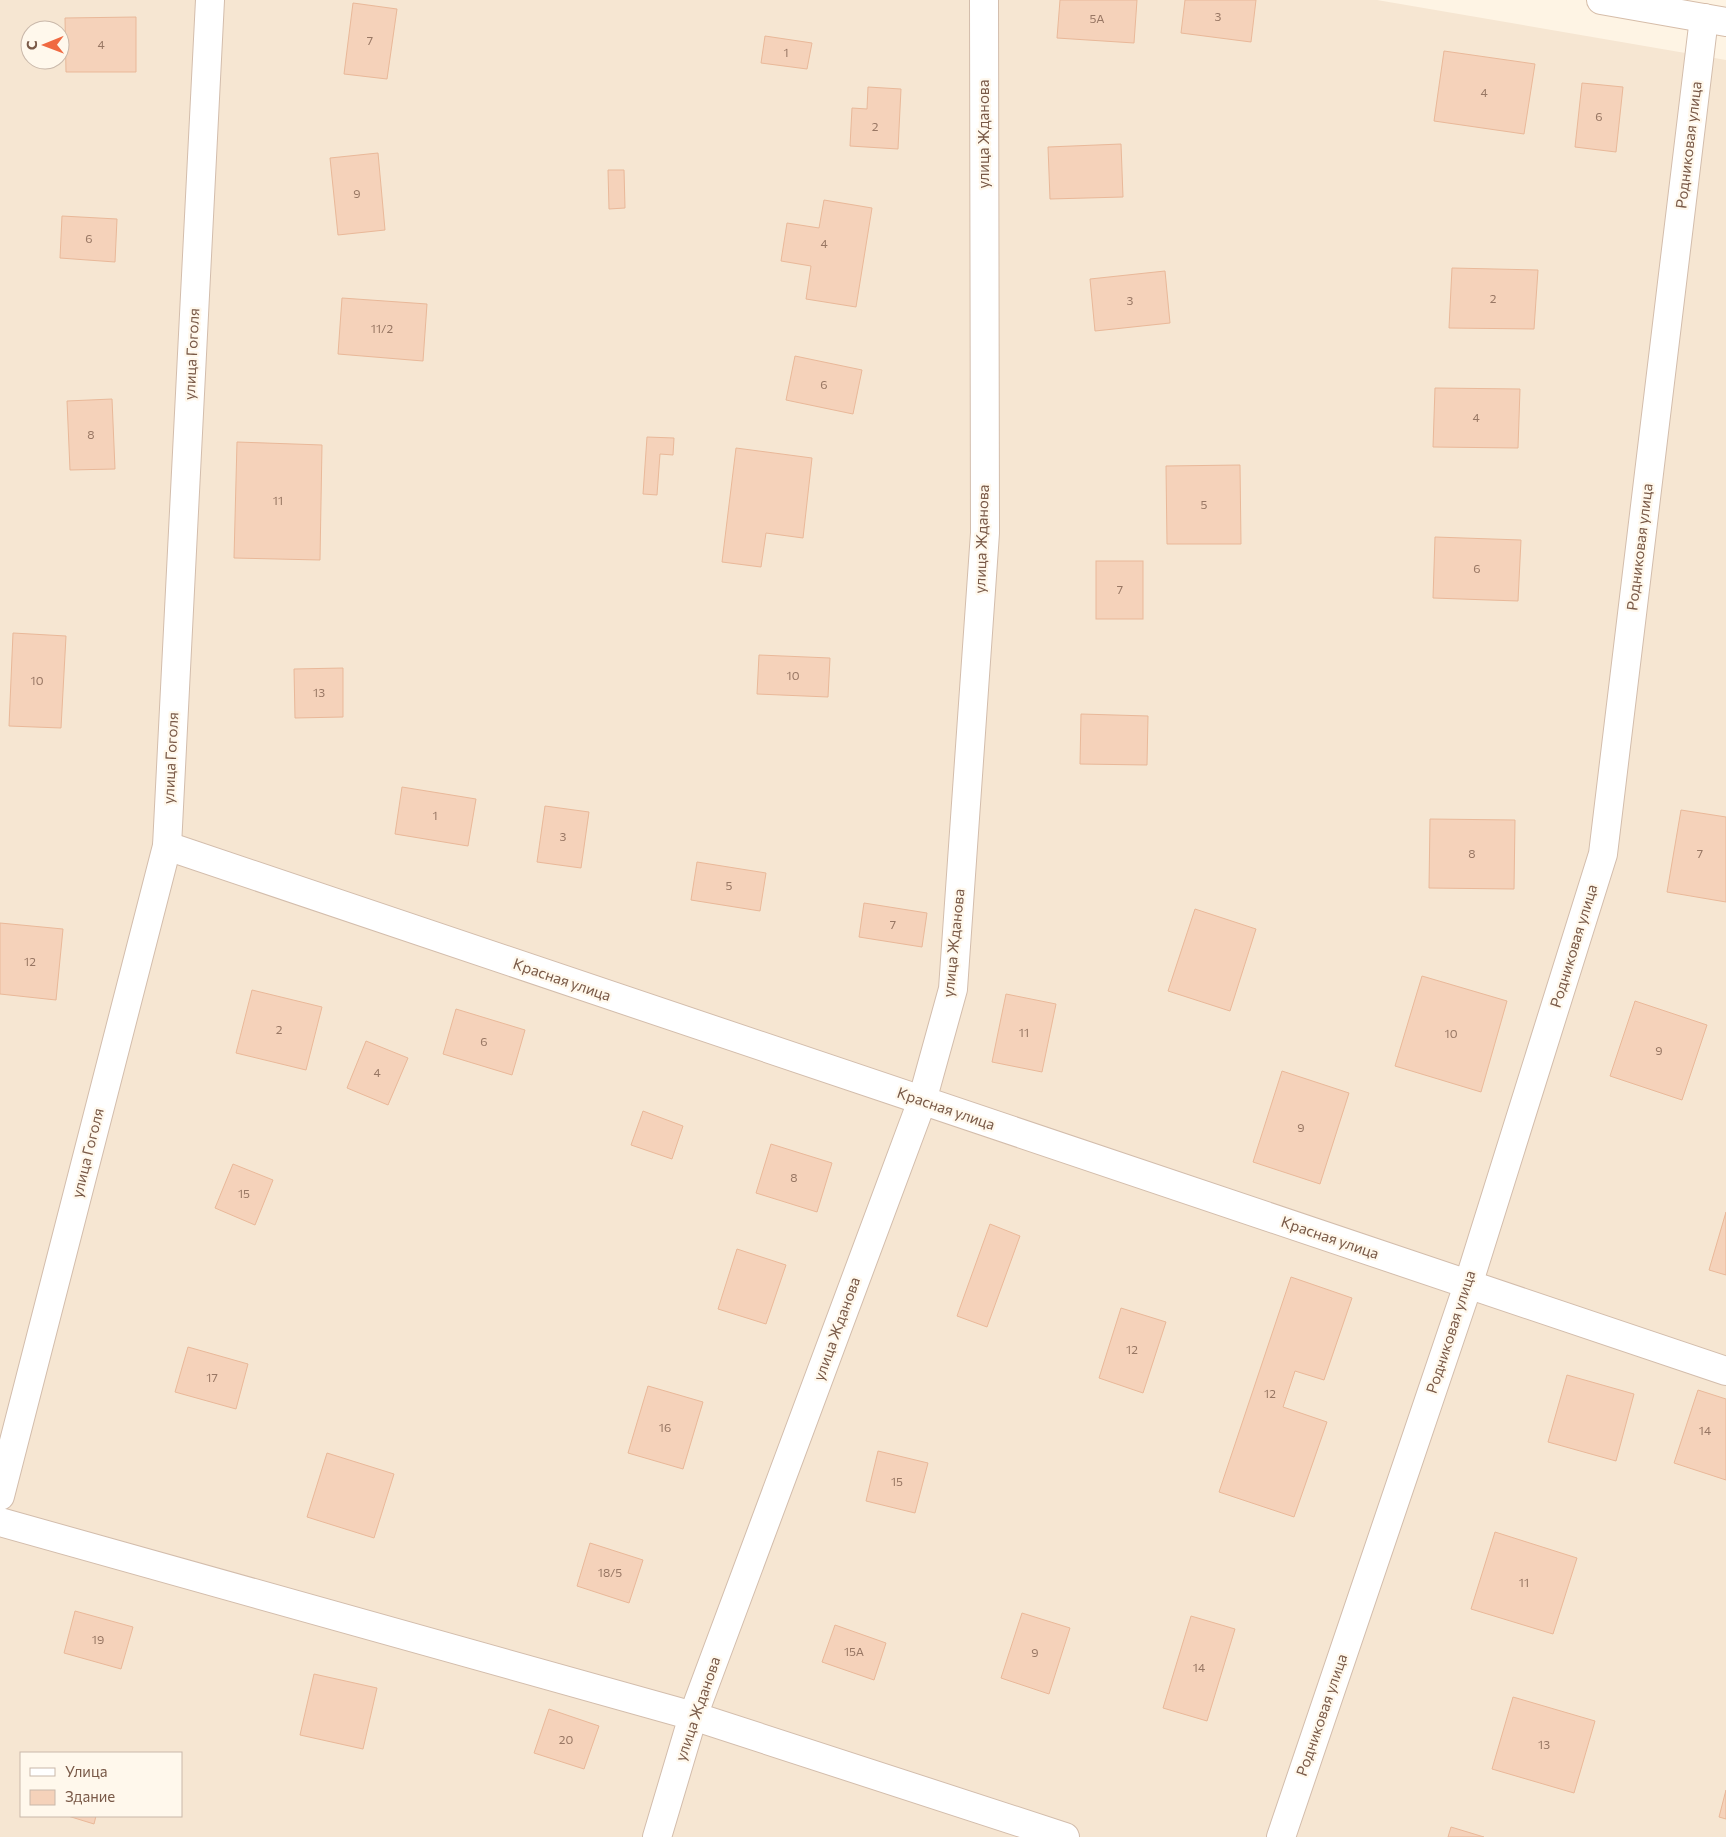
<svg xmlns="http://www.w3.org/2000/svg" width="1726" height="1837" viewBox="0 0 1726 1837" font-family="Commissioner,sans-serif">
  <style>
    .residential { fill: #f6e6d2; fill-rule: evenodd }
    .building { fill: #f5d2ba; stroke: #e9b899 }
    .lines { fill: none; stroke-linecap: round; stroke-linejoin: round }
    .street-casing { stroke: #d3bdac; stroke-width: 30 }
    .secondary-casing { stroke: #d6bda9; stroke-width: 30 }
    .street { stroke: #fff; stroke-width: 28 }
    .secondary { stroke: #fff; stroke-width: 28 }
    .labels { text-anchor: middle; stroke-width: 4.5; stroke-linejoin: round; paint-order: stroke }
    .number-label { font-size: 12px; fill: #987764 }
    .street-label { font-size: 15px; fill: #795947; stroke: #fff8ec }
  </style>
  <rect width="100%" height="100%" fill="#fef4e4"/>
  <!-- residential -->
  <path class="residential" d="M0,0H1377L1726,60V1837H0ZM30,30H60V60H30ZM21,1753H181V1816H21Z"/>
  <!-- building -->
  <g class="building">
    <path d="M1060,0H1137L1134,43L1057,38Z"/>
    <path d="M1185,0H1256L1251,42L1181,33Z"/>
    <path d="M353,3L397,9L387,79L344,74Z"/>
    <path d="M136,17V72H66L65,18Z"/>
    <path d="M765,36L812,43L807,69L761,63Z"/>
    <path d="M1444,51L1535,64L1524,134L1434,121Z"/>
    <path d="M1582,83L1623,87L1616,152L1575,147Z"/>
    <path d="M868,87L901,89L898,149L850,146L852,108L867,109Z"/>
    <path d="M1121,144L1123,197L1050,199L1048,147Z"/>
    <path d="M378,153L385,230L338,235L330,158Z"/>
    <path d="M608,170H624L625,208L609,209Z"/>
    <path d="M824,200L872,208L856,307L806,299L811,266L781,261L787,223L819,228Z"/>
    <path d="M62,216L117,219L115,262L60,258Z"/>
    <path d="M1452,268L1538,270L1534,329L1449,328Z"/>
    <path d="M1165,271L1170,323L1095,331L1090,279Z"/>
    <path d="M342,298L427,304L423,361L338,354Z"/>
    <path d="M795,356L862,370L853,414L786,400Z"/>
    <path d="M1435,388L1520,389L1518,448L1433,447Z"/>
    <path d="M112,399L115,469L70,470L67,401Z"/>
    <path d="M647,437L674,438L673,455L660,454L657,495L643,494Z"/>
    <path d="M237,442L322,445L320,560L234,558Z"/>
    <path d="M736,448L812,458L803,538L766,533L761,567L722,562Z"/>
    <path d="M1240,465L1241,544H1167L1166,466Z"/>
    <path d="M1435,537L1521,540L1518,601L1433,598Z"/>
    <rect x="1096" y="561" width="47" height="58"/>
    <path d="M13,633L66,636L61,728L9,726Z"/>
    <path d="M759,655L830,658L828,697L757,694Z"/>
    <path d="M343,668V717L295,718L294,669Z"/>
    <path d="M1081,714L1148,716L1147,765L1080,764Z"/>
    <path d="M402,787L476,799L468,846L395,834Z"/>
    <path d="M545,806L589,812L581,868L537,862Z"/>
    <path d="M1681,810L1726,817V902L1667,892Z"/>
    <path d="M1430,819L1515,820L1514,889L1429,888Z"/>
    <path d="M697,862L766,873L760,911L691,900Z"/>
    <path d="M864,903L927,913L922,947L859,937Z"/>
    <path d="M1195,909L1256,929L1230,1011L1168,991Z"/>
    <path d="M0,923L63,929L56,1000L0,994Z"/>
    <path d="M1422,976L1507,1001L1481,1092L1395,1066Z"/>
    <path d="M252,990L322,1007L306,1070L236,1053Z"/>
    <path d="M1006,994L1056,1004L1042,1072L992,1062Z"/>
    <path d="M1635,1001L1707,1025L1682,1100L1610,1076Z"/>
    <path d="M456,1009L525,1030L512,1075L443,1054Z"/>
    <path d="M366,1041L408,1058L388,1105L347,1088Z"/>
    <path d="M1282,1071L1349,1093L1320,1184L1253,1162Z"/>
    <path d="M643,1111L683,1126L672,1159L631,1145Z"/>
    <path d="M771,1144L832,1163L817,1212L756,1193Z"/>
    <path d="M233,1164L273,1180L255,1225L215,1208Z"/>
    <path d="M1726,1212V1275L1709,1270Z"/>
    <path d="M990,1224L1020,1236L987,1327L957,1316Z"/>
    <path d="M737,1249L786,1265L766,1324L718,1309Z"/>
    <path d="M1291,1277L1352,1298L1324,1380L1295,1371L1283,1407L1327,1422L1294,1517L1219,1492Z"/>
    <path d="M1121,1308L1166,1322L1143,1393L1099,1378Z"/>
    <path d="M188,1347L248,1364L236,1409L175,1392Z"/>
    <path d="M1567,1375L1634,1394L1616,1461L1548,1442Z"/>
    <path d="M648,1386L703,1402L683,1469L628,1453Z"/>
    <path d="M1698,1390L1726,1399V1480L1674,1463Z"/>
    <path d="M878,1451L928,1463L915,1513L866,1501Z"/>
    <path d="M327,1453L394,1474L374,1538L307,1517Z"/>
    <path d="M1495,1532L1577,1558L1553,1634L1471,1609Z"/>
    <path d="M590,1543L643,1560L629,1603L577,1586Z"/>
    <path d="M75,1611L133,1627L121,1669L64,1653Z"/>
    <path d="M1022,1613L1070,1628L1049,1694L1001,1678Z"/>
    <path d="M1191,1616L1235,1629L1207,1721L1163,1708Z"/>
    <path d="M835,1625L886,1643L874,1680L822,1662Z"/>
    <path d="M314,1674L377,1688L363,1749L300,1735Z"/>
    <path d="M1513,1697L1595,1721L1574,1793L1492,1769Z"/>
    <path d="M549,1709L599,1726L584,1769L534,1753Z"/>
    <path d="M1726,1790V1819L1719,1817Z"/>
    <path d="M68,1816H96L94,1824Z"/>
    <path d="M1451,1827L1484,1837H1448Z"/>
  </g>
  <g class="lines">
    <defs>
      <g id="street">
        <path d="M167,846L1726,1371"/>
        <path d="M0,1496L167,846L210,0"/>
        <path d="M0,1522L693,1716L1065,1837"/>
        <path d="M657,1837L693,1716L922,1101L953,989L985,533L984,0"/>
        <path d="M1281,1837L1468,1285L1603,854L1704,18"/>
      </g>
      <path id="secondary" d="M1601,0L1726,22"/>
    </defs>
    <!-- street casing -->
    <use href="#street" class="street-casing"/>
    <!-- secondary casing -->
    <use href="#secondary" class="secondary-casing"/>
    <!-- street -->
    <use href="#street" class="street"/>
    <!-- secondary -->
    <use href="#secondary" class="secondary"/>
  </g>
  <g class="labels">
    <!-- number labels -->
    <g class="number-label">
      <text x="1218" y="21">3</text>
      <text x="1097" y="23">5А</text>
      <text x="370" y="45">7</text>
      <text x="101" y="49">4</text>
      <text x="786" y="57">1</text>
      <text x="1484" y="97">4</text>
      <text x="1599" y="121">6</text>
      <text x="875" y="131">2</text>
      <text x="357" y="198">9</text>
      <text x="89" y="243">6</text>
      <text x="824" y="248">4</text>
      <text x="1493" y="303">2</text>
      <text x="1130" y="305">3</text>
      <text x="382" y="333">11/2</text>
      <text x="824" y="389">6</text>
      <text x="1476" y="422">4</text>
      <text x="91" y="439">8</text>
      <text x="278" y="505">11</text>
      <text x="1204" y="509">5</text>
      <text x="1477" y="573">6</text>
      <text x="1120" y="594">7</text>
      <text x="793" y="680">10</text>
      <text x="37" y="685">10</text>
      <text x="319" y="697">13</text>
      <text x="435" y="820">1</text>
      <text x="563" y="841">3</text>
      <text x="1472" y="858">8</text>
      <text x="1700" y="858">7</text>
      <text x="729" y="890">5</text>
      <text x="893" y="929">7</text>
      <text x="30" y="966">12</text>
      <text x="279" y="1034">2</text>
      <text x="1024" y="1037">11</text>
      <text x="1451" y="1038">10</text>
      <text x="484" y="1046">6</text>
      <text x="1659" y="1055">9</text>
      <text x="377" y="1077">4</text>
      <text x="1301" y="1132">9</text>
      <text x="794" y="1182">8</text>
      <text x="244" y="1198">15</text>
      <text x="1132" y="1354">12</text>
      <text x="212" y="1382">17</text>
      <text x="1270" y="1398">12</text>
      <text x="665" y="1432">16</text>
      <text x="1705" y="1435">14</text>
      <text x="897" y="1486">15</text>
      <text x="610" y="1577">18/5</text>
      <text x="1524" y="1587">11</text>
      <text x="98" y="1644">19</text>
      <text x="854" y="1656">15А</text>
      <text x="1035" y="1657">9</text>
      <text x="1199" y="1672">14</text>
      <text x="566" y="1744">20</text>
      <text x="1544" y="1749">13</text>
    </g>
    <!-- street labels -->
    <g class="street-label">
      <text transform="translate(984 134) rotate(-90)" y="5">улица Жданова</text>
      <text transform="translate(1689 145) rotate(-83)" y="5">Родниковая улица</text>
      <text transform="translate(192 354) rotate(-87)" y="5">улица Гоголя</text>
      <text transform="translate(982 539) rotate(-88)" y="5">улица Жданова</text>
      <text transform="translate(1640 547) rotate(-83)" y="5">Родниковая улица</text>
      <text transform="translate(171 758) rotate(-87)" y="5">улица Гоголя</text>
      <text transform="translate(954 943) rotate(-84)" y="5">улица Жданова</text>
      <text transform="translate(1574 946) rotate(-73)" y="5">Родниковая улица</text>
      <text transform="translate(562 980) rotate(19)" y="5">Красная улица</text>
      <text transform="translate(946 1109) rotate(19)" y="5">Красная улица</text>
      <text transform="translate(88 1153) rotate(-76)" y="5">улица Гоголя</text>
      <text transform="translate(1330 1238) rotate(19)" y="5">Красная улица</text>
      <text transform="translate(837 1329) rotate(-70)" y="5">улица Жданова</text>
      <text transform="translate(1451 1332) rotate(-72)" y="5">Родниковая улица</text>
      <text transform="translate(698 1709) rotate(-71)" y="5">улица Жданова</text>
      <text transform="translate(1322 1715) rotate(-71)" y="5">Родниковая улица</text>
    </g>
  </g>
  <!-- legend -->
  <rect x="20" y="1752" width="162" height="65" fill="#fff8ec" stroke="#c9b8aa"/>
  <rect x="30" y="1768" width="25" height="8" fill="#ffffff" stroke="#c9b8aa"/>
  <text x="65" y="1777" font-size="15" fill="#795947">Улица</text>
  <rect x="30" y="1790" width="25" height="15" fill="#f5d2ba" stroke="#c9b8aa"/>
  <text x="65" y="1802" font-size="15" fill="#795947">Здание</text>
  <!-- north arrow -->
  <g transform="translate(45 45) rotate(269)"><circle r="24" fill="#fff8ec" stroke="#c9b8aa"/>
  <path d="M0-4L9 19L0 12L-9 19Z" fill="#f06941"/>
  <text y="-8" font-size="14" font-weight="bold" text-anchor="middle" fill="#795947">С</text>
  </g>
</svg>
